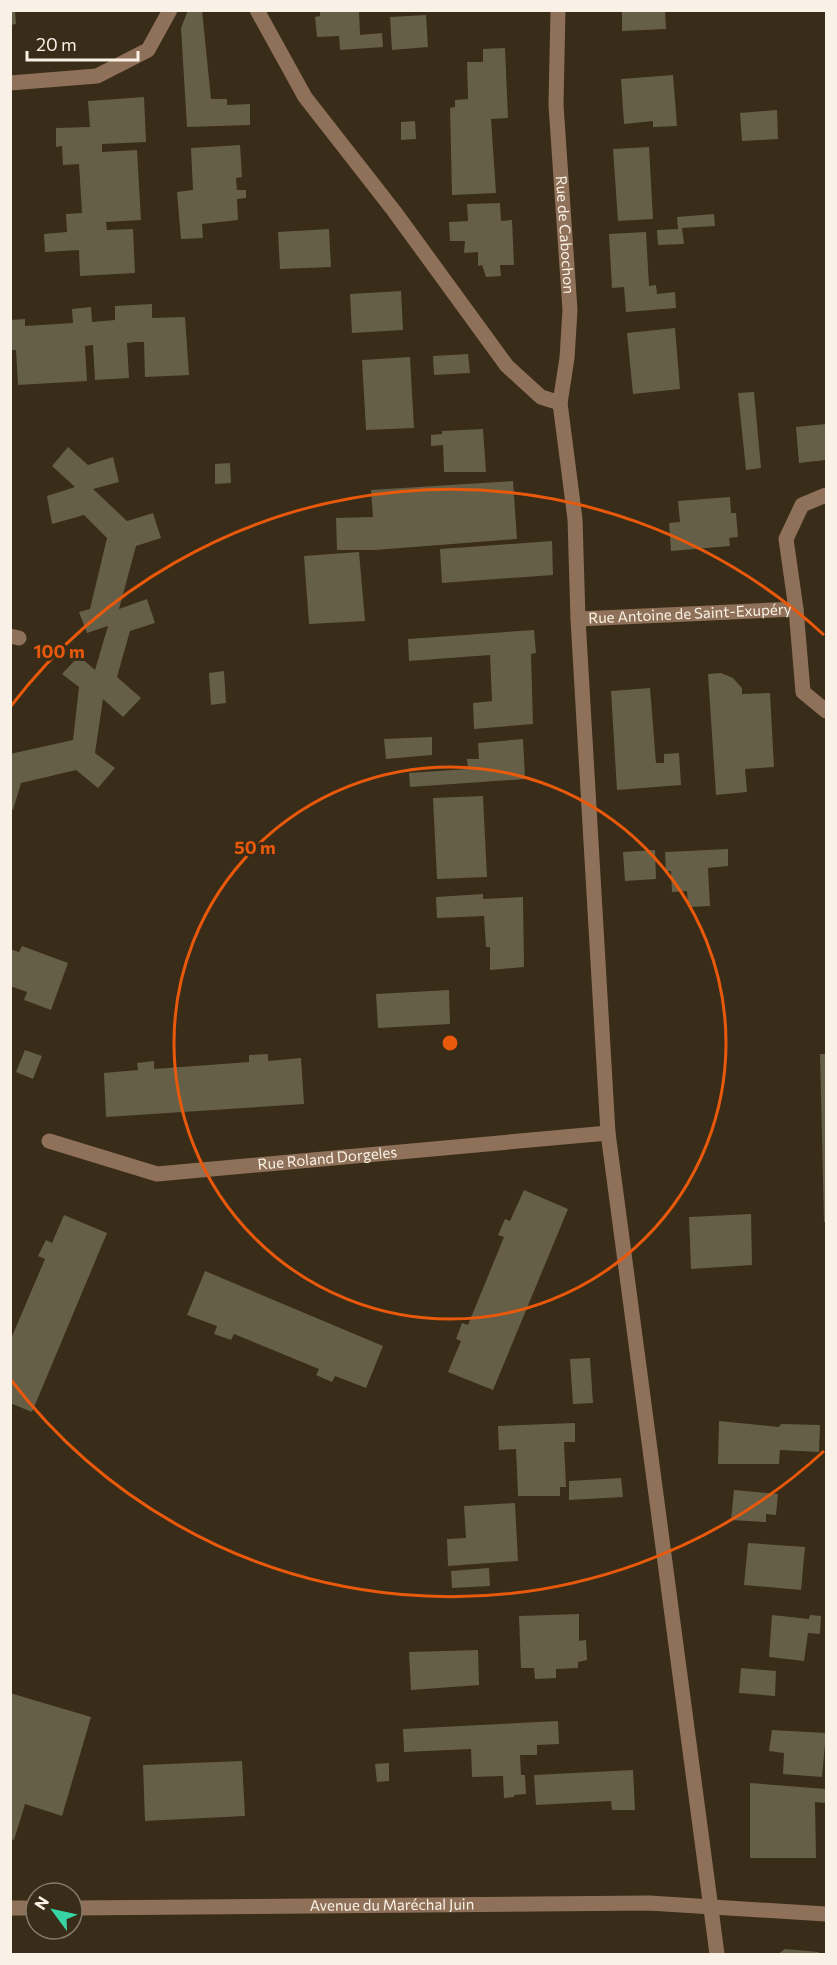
<svg xmlns="http://www.w3.org/2000/svg" width="837" height="1965" viewBox="0 0 837 1965" font-family="Commissioner,sans-serif">
  <style>
    .building { fill: #655f47 }
    .lines { fill: none; stroke-linecap: round; stroke-linejoin: round }
    .minor { stroke: #8f715a; stroke-width: 15 }
    .ring { fill: none; stroke: #e8590c; stroke-width: 3 }
    .labels { text-anchor: middle; stroke-width: 6; stroke-linejoin: round; paint-order: stroke }
    .street-label { font-size: 15px; fill: #f9f1e5; stroke: #392c18 }
    .centre { fill: #e8590c; stroke: #392c18; stroke-width: 3 }
    .ring-label { font-size: 18px; text-anchor: middle; font-weight: bold; fill: #e8590c; stroke: #392c18; stroke-width: 6; stroke-linejoin: round; paint-order: stroke }
  </style>
  <rect width="100%" height="100%" fill="#392c18"/>
  <!-- building -->
  <g class="building">
    <path d="M10,10H15L16,24L10,25Z"/>
    <path d="M188,10H202L211,99H227V105L250,104V125L187,127L181,28Z"/>
    <path d="M320,10H359L360,35L382,33L383,47L340,50L339,36L317,37L315,17L320,16Z"/>
    <path d="M622,10H665L666,29L622,31Z"/>
    <path d="M426,15L428,47L392,50L390,17Z"/>
    <path d="M505,48L508,118L491,119L496,193L452,195L450,108L455,107V100L468,99L467,62H483V49Z"/>
    <path d="M673,75L677,126L653,127V121L624,124L621,79Z"/>
    <path d="M144,97L146,142L102,144V152L137,150L141,220L106,222L107,230L133,229L135,273L80,276L79,250L45,252L44,234L67,232L66,214L82,213L79,164L63,165L62,146L56,147V128L90,127L88,101Z"/>
    <path d="M777,110L778,139L742,141L740,113Z"/>
    <path d="M415,121L416,139L401,140V122Z"/>
    <path d="M240,145L242,177L236,178L237,190H246V198L237,199L238,220L202,224L203,238L181,239L177,192L193,190L191,148Z"/>
    <path d="M649,147L653,219L618,221L613,149Z"/>
    <path d="M500,203L501,221L512,220L514,265H500L501,276L486,277L482,265L478,266V252L464,253L465,241H450L449,222L468,221L467,204Z"/>
    <path d="M714,214L715,226L682,228L684,244L658,245L657,230L678,229L677,217Z"/>
    <path d="M329,229L331,267L280,269L278,232Z"/>
    <path d="M646,232L649,286L656,285L657,294L675,292L676,308L626,312L624,287L612,288L609,234Z"/>
    <path d="M401,291L403,330L352,333L350,294Z"/>
    <path d="M152,304V318L185,317L189,375L145,377L144,342H135L127,343L129,378L95,380L93,345L85,346L87,381L18,385L16,350H10V320L25,319V326L73,323L72,309L91,307L92,322L115,320V306Z"/>
    <path d="M675,328L680,389L633,394L627,333Z"/>
    <path d="M468,354L470,373L434,375L433,356Z"/>
    <path d="M410,357L414,428L366,430L362,360Z"/>
    <path d="M754,392L761,468L746,470L738,393Z"/>
    <path d="M826,424V460L799,463L796,427Z"/>
    <path d="M483,429L486,472H444L443,445L431,446V435L442,434V431Z"/>
    <path d="M68,447L88,465L113,457L119,482L93,489L127,521L153,513L161,538L136,546L119,609L147,599L155,623L130,631L117,677L141,698L123,717L103,699L95,753L115,768L98,788L76,770L21,783L13,810L10,809V754L73,740L79,687L62,674L79,656L95,670L108,626L87,633L79,612L90,609L107,538L84,515L52,524L47,496L75,487L52,466Z"/>
    <path d="M230,463L231,483L215,484V464Z"/>
    <path d="M513,481L517,539L375,550H337L336,518L373,517L371,490Z"/>
    <path d="M730,497L731,513H736L738,537L729,538L730,546L671,551L669,523L680,522L678,501Z"/>
    <path d="M552,541L553,575L442,583L440,549Z"/>
    <path d="M359,552L365,621L309,624L304,556Z"/>
    <path d="M534,630L536,653L531,654L533,724L474,729L473,703L492,701L490,655L409,661L408,639Z"/>
    <path d="M224,671L226,703L211,705L209,673Z"/>
    <path d="M721,673L733,678L742,688V694L770,693L774,767L745,769L747,792L716,795L708,674Z"/>
    <path d="M650,688L656,763H664V754L679,753L681,785L617,790L611,691Z"/>
    <path d="M432,737V755L386,759L384,739Z"/>
    <path d="M523,739L525,779L410,787L409,773L468,769L467,759H479L478,743Z"/>
    <path d="M483,796L487,877L437,879L433,798Z"/>
    <path d="M728,849V866L708,868L710,906L688,907L687,891L672,892L671,871H666L665,852Z"/>
    <path d="M655,850L656,879L625,881L623,852Z"/>
    <path d="M483,894V899L523,897L524,967L490,970V947H486L484,916L437,918L436,897Z"/>
    <path d="M22,946L68,963L51,1010L24,1000L27,992L10,986V949L19,952Z"/>
    <path d="M449,990L450,1024L378,1028L376,994Z"/>
    <path d="M25,1050L42,1056L33,1079L16,1072Z"/>
    <path d="M268,1054V1061L301,1058L304,1104L106,1117L104,1073L138,1070L137,1063L154,1061V1069L249,1062V1055Z"/>
    <path d="M820,1054H826V1222H824Z"/>
    <path d="M524,1190L568,1209L493,1390L448,1372L461,1341L456,1339L462,1323L468,1325L504,1237L498,1235L505,1219L510,1221Z"/>
    <path d="M751,1214L752,1265L691,1269L689,1217Z"/>
    <path d="M64,1215L107,1233L32,1412L10,1403V1341L45,1259L38,1256L46,1240L52,1243Z"/>
    <path d="M205,1271L383,1346L366,1388L335,1376L332,1382L316,1375L319,1369L234,1334L231,1340L214,1334L217,1326L187,1315Z"/>
    <path d="M590,1358L593,1403L573,1404L570,1359Z"/>
    <path d="M719,1421L779,1427L781,1424L820,1425L819,1452L780,1450L779,1464H718Z"/>
    <path d="M575,1423V1442H564L566,1487H560V1496H518L516,1449L499,1450L498,1426Z"/>
    <path d="M621,1478L623,1497L569,1500V1481Z"/>
    <path d="M734,1490L778,1494L776,1515L766,1514V1522L731,1520Z"/>
    <path d="M515,1503L518,1561L448,1566L447,1539L466,1538L464,1506Z"/>
    <path d="M748,1543L805,1547L801,1590L744,1585Z"/>
    <path d="M489,1568L490,1586L452,1588L451,1571Z"/>
    <path d="M579,1614V1641L586,1640L587,1660L578,1662V1668L556,1669V1678L535,1679L534,1668H521L519,1616Z"/>
    <path d="M772,1615L809,1619L810,1615L821,1616L820,1634L808,1633L804,1661L769,1657Z"/>
    <path d="M478,1650L479,1685L411,1690L409,1652Z"/>
    <path d="M741,1668L776,1671L775,1696L739,1693Z"/>
    <path d="M10,1693L91,1717L62,1816L25,1804L14,1840L10,1839Z"/>
    <path d="M558,1721L559,1744L537,1745V1755H520L521,1775H525L526,1794L514,1795V1797L504,1798L503,1776L472,1777L471,1749L404,1752L403,1729Z"/>
    <path d="M772,1730L826,1733L822,1777L783,1774L784,1753L769,1751Z"/>
    <path d="M242,1761L245,1816L145,1821L143,1765Z"/>
    <path d="M389,1763V1781L377,1782L375,1764Z"/>
    <path d="M633,1770L635,1810H612L611,1801L536,1805L534,1775Z"/>
    <path d="M750,1783L826,1789V1803L815,1802L816,1858H750Z"/>
    <path d="M785,1949L819,1952V1954H778Z"/>
  </g>
  <g class="lines">
    <!-- minor -->
    <g class="minor">
      <path d="M257,10L305,97L394,211L507,366L541,397L560,403"/>
      <path id="s1" d="M558,10L556,105L570,310L567,358L560,403L575,519L578,619L608,1133L717,1954"/>
      <path d="M10,83L97,76L148,50L170,10"/>
      <path d="M796,609L786,539L802,505L826,495"/>
      <path id="s2" d="M578,619L796,609L803,692L826,711"/>
      <path d="M10,636L19,638"/>
      <path id="s3" d="M49,1141L157,1174L608,1133"/>
      <path d="M10,1908H36"/>
      <path id="s4" d="M72,1908L649,1903L826,1914"/>
    </g>
  </g>
  <!-- distance rings -->
  <g class="ring">
    <circle cx="450" cy="1043" r="276"/>
    <path d="M824 1451A553 553 0 0 1 11 1380M11 706A553 553 0 0 1 824 635"/>
  </g>
  <g class="labels">
    <!-- street labels -->
    <g class="street-label">
      <text dy="5" stroke="none"><textPath href="#s1" startOffset="225">Rue de Cabochon</textPath></text>
      <text dy="5" stroke="none"><textPath href="#s2" startOffset="112">Rue Antoine de Saint-Exupéry</textPath></text>
      <text dy="5" stroke="none"><textPath href="#s3" startOffset="284">Rue Roland Dorgeles</textPath></text>
      <text dy="5" stroke="none"><textPath href="#s4" startOffset="320">Avenue du Maréchal Juin</textPath></text>
    </g>
  </g>
  <circle cx="450" cy="1043" r="9" class="centre"/>
  <g class="ring-label">
    <text x="59" y="658">100 m</text>
    <text x="255" y="854">50 m</text>
  </g>
  <!-- border -->
  <rect width="837" height="1965" fill="none" stroke="#f9f1e5" stroke-width="24"/>
  <!-- north arrow -->
  <g transform="translate(54 1911) rotate(303)"><circle r="28" fill="#392c18" stroke="#867b6a" stroke-width="1.5"/>
  <path d="M0-4.5L10 22L0 15L-10 22Z" fill="#39d4a5"/>
  <text y="-9" font-size="16" font-weight="bold" text-anchor="middle" fill="#f9f1e5">N</text>
  </g>
  <!-- scale -->
  <path d="M27 51v9h111v-9" fill="none" stroke="#f9f1e5" stroke-width="3"/>
  <text x="36" y="51" font-size="18" fill="#f9f1e5" stroke="#392c18" stroke-width="4.5" paint-order="stroke">20 m</text>
</svg>
